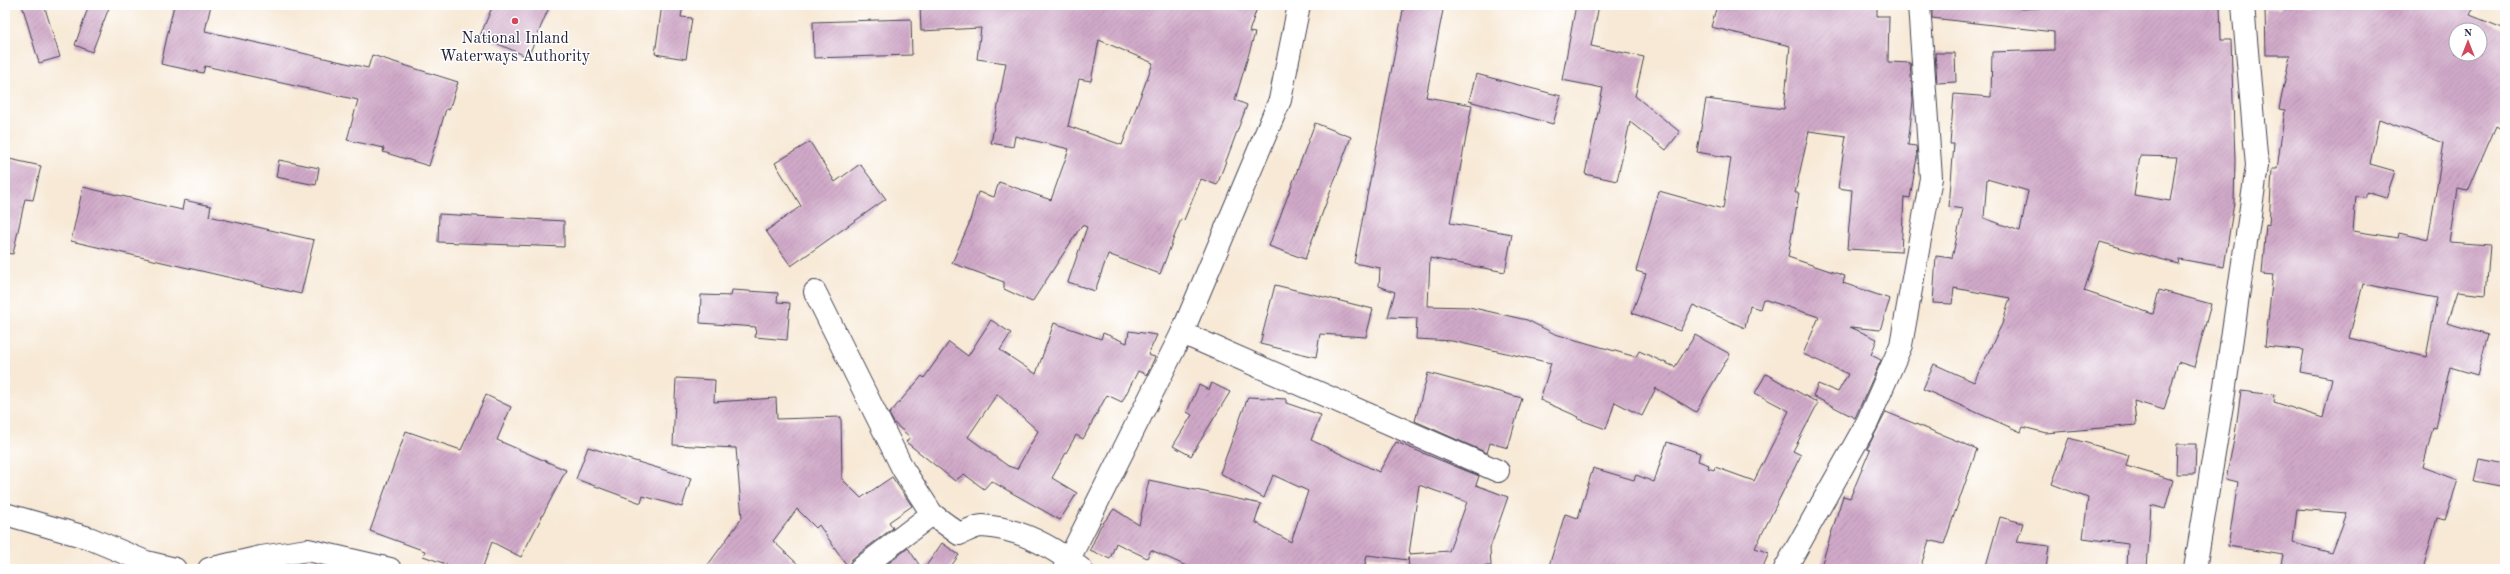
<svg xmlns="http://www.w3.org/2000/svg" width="2510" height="574" viewBox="0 0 2510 574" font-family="'Old Standard TT',serif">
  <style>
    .building { fill: url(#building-hatch); fill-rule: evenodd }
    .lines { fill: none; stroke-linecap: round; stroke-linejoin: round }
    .street-casing { stroke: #424052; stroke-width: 24 }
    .street { stroke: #fff; stroke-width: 22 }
    .poi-dot { fill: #d1495b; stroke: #fff; stroke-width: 1.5 }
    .labels { text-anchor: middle; stroke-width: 3; stroke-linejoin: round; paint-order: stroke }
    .poi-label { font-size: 16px; fill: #22223b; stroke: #fff }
  </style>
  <defs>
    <pattern id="building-hatch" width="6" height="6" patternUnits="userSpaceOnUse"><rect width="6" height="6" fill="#d0a9c8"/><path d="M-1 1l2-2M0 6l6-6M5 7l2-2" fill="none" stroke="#b291ad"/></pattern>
  </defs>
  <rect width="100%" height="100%" fill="#fff"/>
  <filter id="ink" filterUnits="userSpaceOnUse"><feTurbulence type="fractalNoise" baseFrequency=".025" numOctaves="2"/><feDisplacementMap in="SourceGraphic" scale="8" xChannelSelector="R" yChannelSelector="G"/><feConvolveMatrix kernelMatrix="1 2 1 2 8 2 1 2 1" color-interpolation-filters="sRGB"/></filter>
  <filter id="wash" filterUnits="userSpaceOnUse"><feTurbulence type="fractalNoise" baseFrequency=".012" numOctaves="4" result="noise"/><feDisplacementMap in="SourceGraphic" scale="16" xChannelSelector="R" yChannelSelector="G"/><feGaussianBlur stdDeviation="0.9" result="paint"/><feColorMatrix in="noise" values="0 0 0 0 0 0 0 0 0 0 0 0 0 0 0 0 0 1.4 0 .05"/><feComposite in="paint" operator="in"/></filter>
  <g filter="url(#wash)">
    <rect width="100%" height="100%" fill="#f7e9d6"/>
    <g id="blocks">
      <!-- building -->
      <g class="building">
        <path d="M22,5H44L60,57L39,63Z"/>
        <path d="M89,5H110L92,52L75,45Z"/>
        <path d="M174,5H211L205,31L368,68L372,55L458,82L449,110L446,109L429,166L383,152L384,148L347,140L358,100L205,66L203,73L161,64Z"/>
        <path d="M493,5H550L528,57L480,36Z"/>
        <path d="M662,5H683L681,17L692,18L686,59L655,54Z"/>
        <path d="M920,5H1258L1249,32L1255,33L1235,100L1247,105L1217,185L1201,179L1184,220L1181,219L1160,274L1108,254L1095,291L1068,282L1087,227L1082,225L1032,302L1004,289V282L952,263L969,224L978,192L994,197L999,182L1051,200L1069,149L1015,136L1013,147L991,143L1006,63L977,59L981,28L921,31ZM1099,40L1153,63L1122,145L1068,126L1079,79L1091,81Z"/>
        <path d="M1404,5H1444L1426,97L1472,105L1450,223L1512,234L1505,272L1430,258L1428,306L1469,307L1527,320L1555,334L1636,357L1639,351L1675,367L1695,335L1730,354L1696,412L1656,388L1642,416L1615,402L1606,429L1578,419L1579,417L1540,400L1551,363L1452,341L1416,339L1417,318L1388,317L1395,292L1379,286L1380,268L1354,263Z"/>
        <path d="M1576,5H1599L1591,46L1644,57L1635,96L1680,132L1666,150L1630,122L1617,181L1585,174L1603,88L1562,80Z"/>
        <path d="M1717,5H1877V16H1889L1888,62L1910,63L1913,101L1908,145L1916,146L1917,157L1910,198L1904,197L1901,252L1847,249L1852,190L1838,188L1846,136L1809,131L1795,193H1799L1788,257L1845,276L1843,283L1890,299L1880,330L1850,327L1877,339L1871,355L1881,360L1855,418L1813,396L1818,384L1838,392L1848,374L1803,354L1819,317L1763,299L1760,309L1750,306L1745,328L1693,305L1680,331L1632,313L1646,274L1636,271L1659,191L1723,209L1731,158L1697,152L1706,99L1784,109L1790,46L1711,27Z"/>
        <path d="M1932,5H2020L2021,9L2079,5H2220L2221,40H2231L2235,160L2234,203L2224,267L2179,259L2178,264L2100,242L2084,291L2153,314L2159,290L2211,304L2194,367L2178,362L2164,410L2134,401L2136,425L2046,433L2023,427L2021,432L1923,389L1934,364L1974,382L2002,324L2010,298L1954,288L1952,304L1933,303L1936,256L1952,258L1963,209L1949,207L1954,144H1950L1954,94L1991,97L1992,52L2054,50V32L1932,18ZM2140,156L2177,157L2170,201L2134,195ZM1987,179L2028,191L2020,231L1984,218Z"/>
        <path d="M2281,5H2475L2470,15L2505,29V131L2496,126L2468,191L2457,189L2449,242L2490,245L2486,295L2457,292L2447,323L2488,335L2477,375L2450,367L2436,428L2433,427L2423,467L2458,480L2445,520L2437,518L2423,569H2280L2283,555L2228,546L2238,482L2226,479L2235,435L2241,391L2275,395L2274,402L2323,418L2332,378L2300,372L2304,350L2265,346L2273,275L2262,274L2266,224L2269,225L2272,169H2277L2285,110L2279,109L2290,55H2266L2265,8L2281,9ZM2456,30H2480V54H2456ZM2379,119L2444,143L2428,240L2399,233L2398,238L2353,231L2356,196L2366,197V192L2386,198L2395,171L2370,164ZM2363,284L2437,298L2426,357L2349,338ZM2297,509L2347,513L2332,553L2293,543Z"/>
        <path d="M911,19L912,55L814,58L813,22Z"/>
        <path d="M1935,53H1955L1956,82L1937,83Z"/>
        <path d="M1476,74L1561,96L1553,124L1469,101Z"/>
        <path d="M1315,123L1351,137L1305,259L1269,246Z"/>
        <path d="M810,142L835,182L860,164L886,199L791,266L766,231L801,206L775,163Z"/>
        <path d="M5,158L41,166L33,200L25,199L13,254L5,253Z"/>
        <path d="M279,160L319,168L316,185L276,177Z"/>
        <path d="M83,187L182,210L184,200L211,206L209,216L314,240L301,294L71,241Z"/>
        <path d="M439,214L564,221V247L438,242Z"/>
        <path d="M1275,285L1373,309L1366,337L1320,334L1316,357L1260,344Z"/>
        <path d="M732,290L778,293L777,302L790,303L787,340L755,337L756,327L700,323L701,295L731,296Z"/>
        <path d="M991,320L1011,333L1000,350L1036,374L1054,323L1101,339L1103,333L1127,343L1129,331L1157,335L1148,355L1155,357L1147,375L1138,371L1122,402L1107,395L1083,439L1076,435L1052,478L1077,493L1060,520L991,481L984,489L964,474L955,481L906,442L910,437L894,423L889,414L922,376L924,378L949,342L968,356ZM997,394L1038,431L1017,469L1008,466L968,437Z"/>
        <path d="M1428,373L1522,398L1508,448L1490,443L1487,453L1415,421Z"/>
        <path d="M1766,374L1818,403L1793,451L1801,455L1755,548L1769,553L1762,569H1548L1565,514L1578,518L1593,468L1634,480L1636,475L1654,482L1667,442L1700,453L1698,461L1709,465L1708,468L1714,470L1715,467L1754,481L1789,411L1755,393Z"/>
        <path d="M676,378L715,380L714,402L776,398L777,419L841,417L842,479L861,498L892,477L912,506L889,522L893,528L852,559L848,567L819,525L816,528L797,509L773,541L803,569H705L742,518L736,448L673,445Z"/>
        <path d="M1212,383L1230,392L1191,456L1173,446L1192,415L1187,412L1199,385L1209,390Z"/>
        <path d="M486,395L511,407L497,440L566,470L521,557L492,542L482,569H460L423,556L425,551L370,531L406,431L461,450Z"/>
        <path d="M1248,397L1286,399V403L1321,415L1311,440L1379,472L1396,442L1479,476L1476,485L1508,497L1490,548L1491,566L1409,569L1408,557V560L1367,555L1364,569H1193L1151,550L1147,558L1116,543L1110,559L1090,550L1100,527L1114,509L1139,525L1149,480L1261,504L1255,522L1291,542L1308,491L1273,475L1264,498L1220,473ZM1419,485L1467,502L1449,551L1409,554Z"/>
        <path d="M1886,412L1977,449L1944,544L1929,540L1920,569H1820L1843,496L1850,498L1870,450L1867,449Z"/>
        <path d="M2069,438L2129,455L2126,466L2173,480L2165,509L2151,505L2147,569H2127L2128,544L2083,538L2088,498L2052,484Z"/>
        <path d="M2177,444H2196L2195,474H2176Z"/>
        <path d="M588,447L691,478L682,507L643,496L641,503L576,479Z"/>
        <path d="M2479,459L2505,464V487L2474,481Z"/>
        <path d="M2000,517L2023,523L2017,542L2049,546L2046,569H1985Z"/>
        <path d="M942,543L959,555L949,569H924Z"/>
        <path d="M908,548L922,569H881Z"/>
      </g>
    </g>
  </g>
  <g filter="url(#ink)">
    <use href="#blocks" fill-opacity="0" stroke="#424052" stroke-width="1"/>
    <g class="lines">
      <defs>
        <g id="street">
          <path d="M815,292L903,469L932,514L959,534C965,532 975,526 982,526C1019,528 1053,547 1081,569"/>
          <path d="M1182,333L1498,471"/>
          <path d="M5,514L89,538L146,562L175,569"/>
          <path d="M209,569L261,557L308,550L390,569"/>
          <path d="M860,569L932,514"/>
          <path d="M1064,569L1182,333L1280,100L1299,5"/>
          <path d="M1785,569L1867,423L1901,345L1931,178L1919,5"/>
          <path d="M2195,569L2224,393L2257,166L2243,5"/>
        </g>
      </defs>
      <!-- street casing -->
      <use href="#street" class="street-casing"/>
      <!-- street -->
      <use href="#street" class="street"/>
    </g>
  </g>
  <!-- markers -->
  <circle class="poi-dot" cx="515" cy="21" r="4"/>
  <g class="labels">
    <!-- poi labels -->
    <g class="poi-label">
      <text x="515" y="43">National Inland<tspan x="515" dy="18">Waterways Authority</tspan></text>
    </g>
  </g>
  <!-- margin -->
  <rect width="2510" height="574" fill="none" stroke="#fff" stroke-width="20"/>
  <!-- north arrow -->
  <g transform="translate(2468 42)"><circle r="19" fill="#ffffff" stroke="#a7a7b1"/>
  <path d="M0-3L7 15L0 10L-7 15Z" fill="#d1495b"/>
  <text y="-6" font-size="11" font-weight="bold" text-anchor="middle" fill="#22223b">N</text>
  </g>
</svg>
